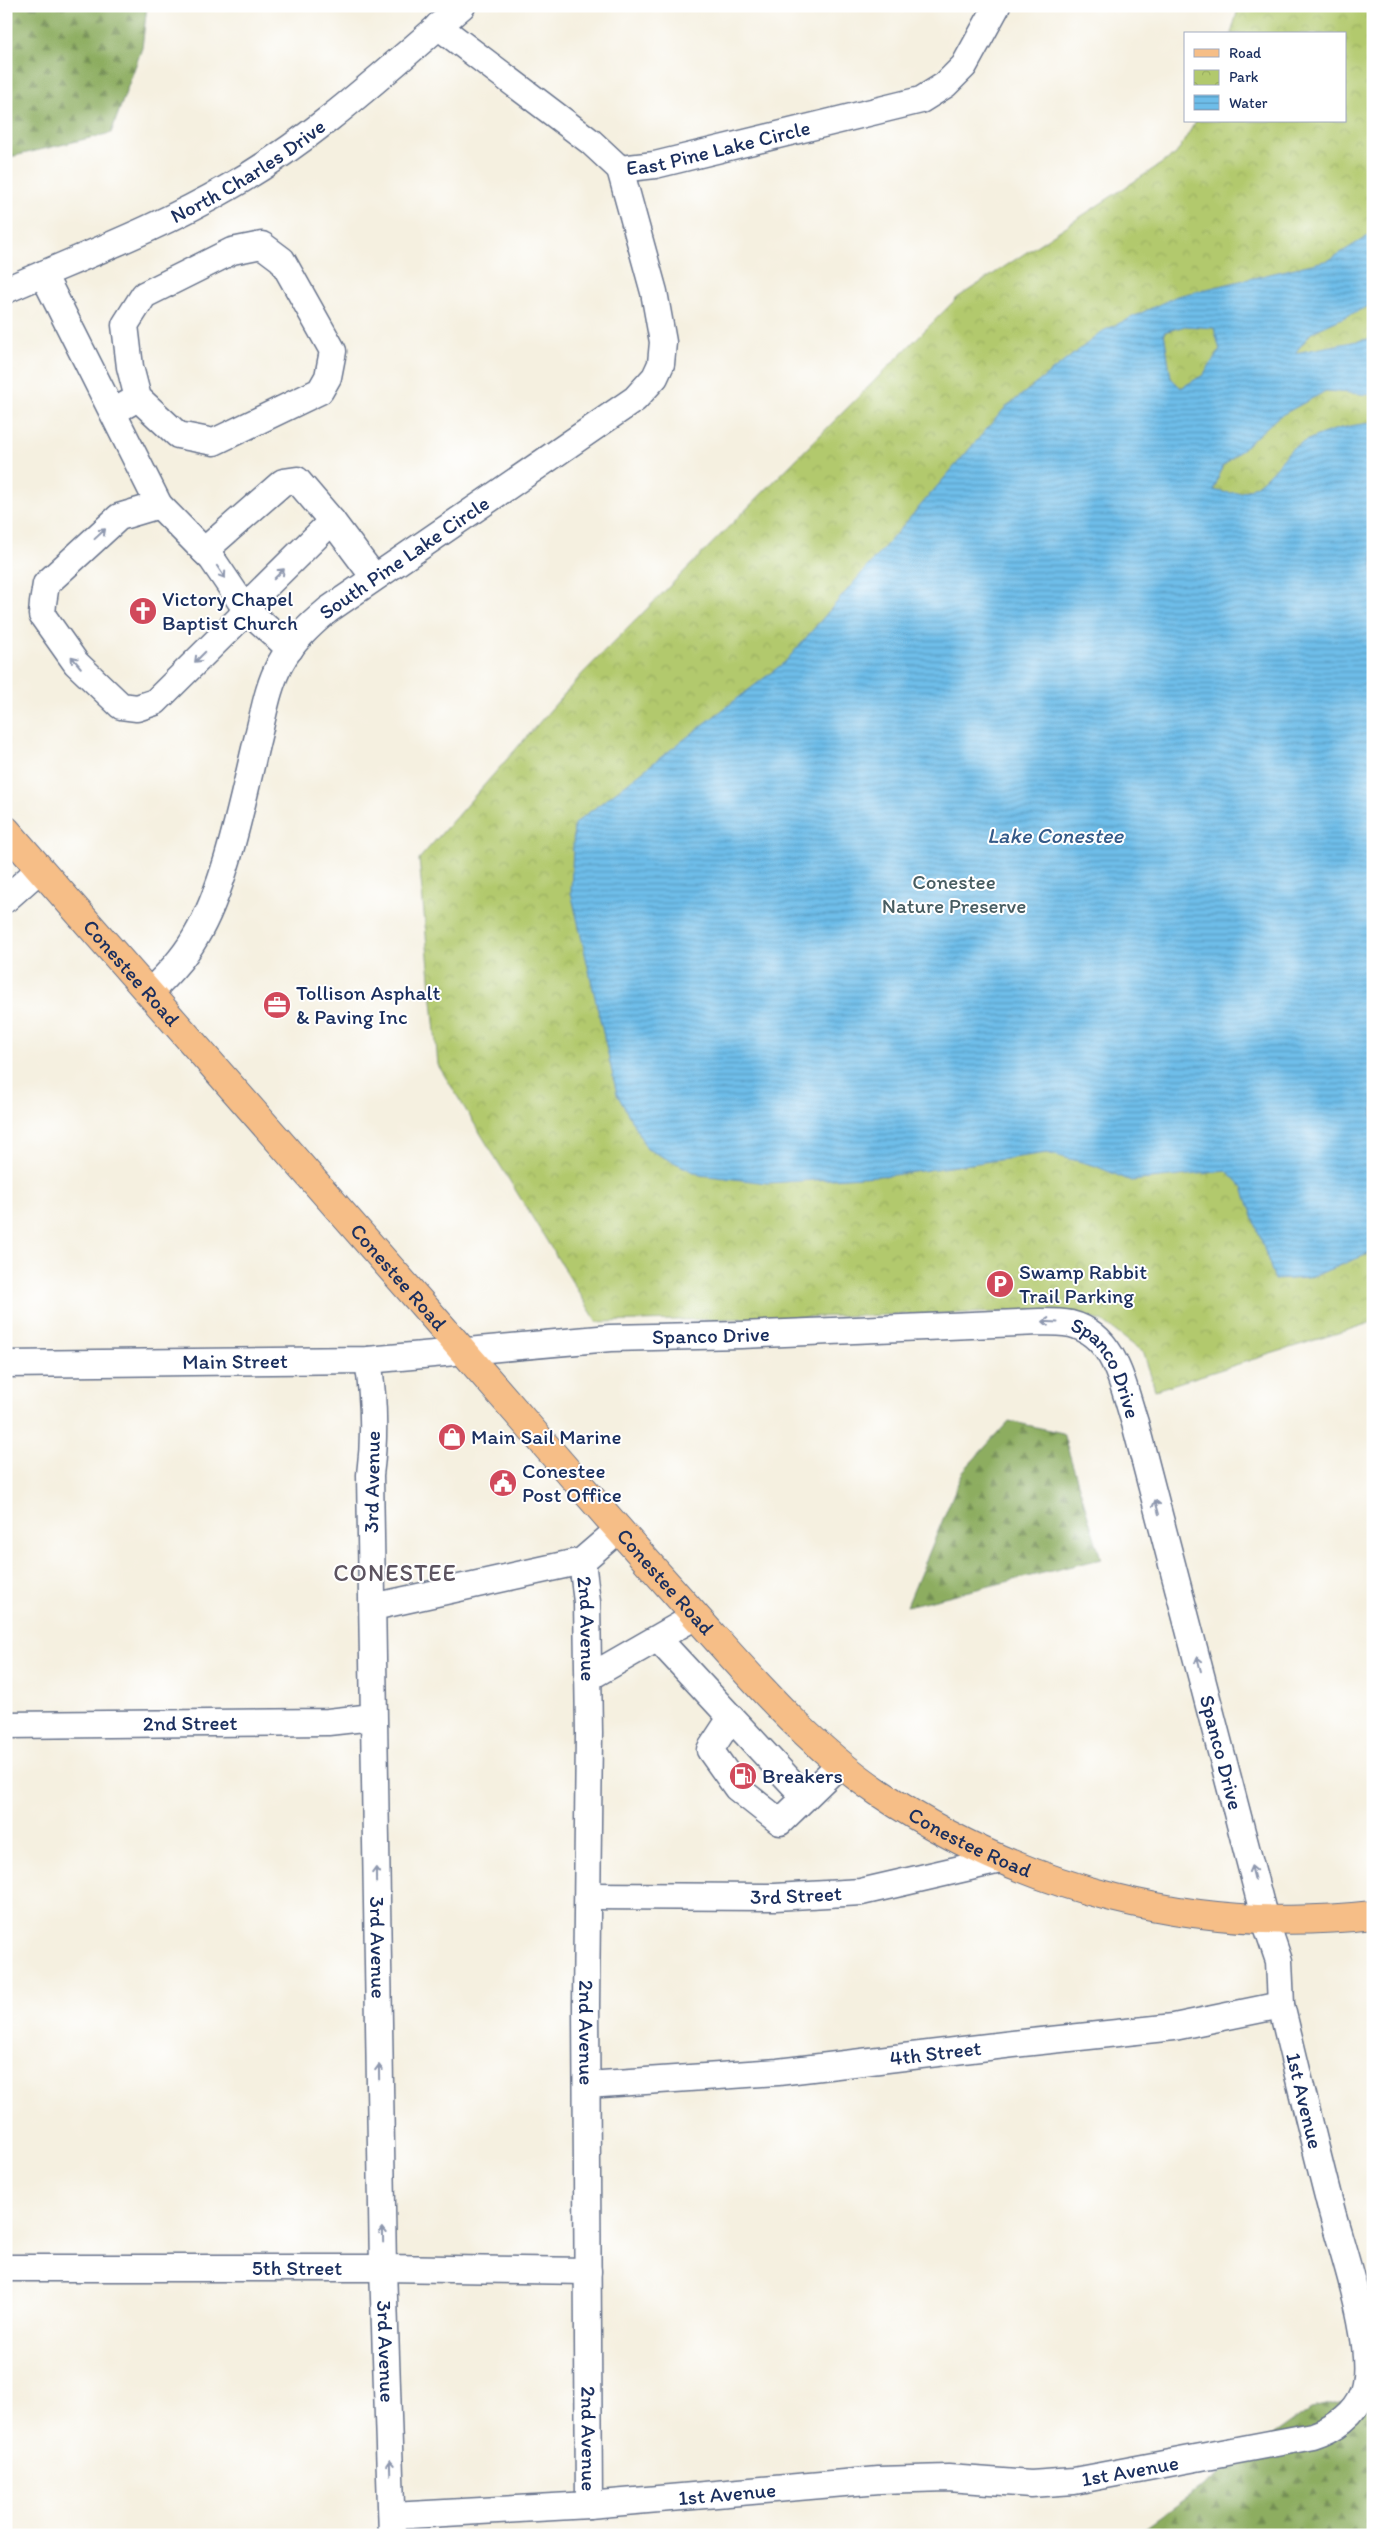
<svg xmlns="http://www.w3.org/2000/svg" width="1379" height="2541" viewBox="0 0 1379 2541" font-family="Itim,sans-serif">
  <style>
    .forest { fill: url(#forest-firs); stroke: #546e5f }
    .park { fill: url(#park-crowns); stroke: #667c66 }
    .water { fill: url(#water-rules); stroke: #4476a4; fill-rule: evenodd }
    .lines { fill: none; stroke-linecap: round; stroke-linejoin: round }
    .minor-casing { stroke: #67738c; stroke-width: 29 }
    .major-casing { stroke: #67738c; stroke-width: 30 }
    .minor { stroke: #fff; stroke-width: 26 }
    .major { stroke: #f6be87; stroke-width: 28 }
    .oneway { stroke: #8d97ae }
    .labels { text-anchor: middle; stroke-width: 4; stroke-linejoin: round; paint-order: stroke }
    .street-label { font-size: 21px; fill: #1b2f5e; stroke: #fff }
    .poi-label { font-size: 21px; fill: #1b2f5e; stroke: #fff; text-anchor: start }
    .park-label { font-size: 21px; fill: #485d62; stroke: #fff }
    .water-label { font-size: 22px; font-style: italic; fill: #345a88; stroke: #fff }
    .quarter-label { font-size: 24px; letter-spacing: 1px; fill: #5c535f; stroke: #fff }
  </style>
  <defs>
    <pattern id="forest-firs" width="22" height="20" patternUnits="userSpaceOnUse" patternTransform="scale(1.25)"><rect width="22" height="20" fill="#8dad60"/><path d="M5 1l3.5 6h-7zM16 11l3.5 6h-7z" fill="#728d52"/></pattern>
    <pattern id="park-crowns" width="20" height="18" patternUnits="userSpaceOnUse" patternTransform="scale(1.25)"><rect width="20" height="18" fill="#b2c96d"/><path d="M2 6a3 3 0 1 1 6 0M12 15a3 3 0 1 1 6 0" fill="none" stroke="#98ad61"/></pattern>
    <pattern id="water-rules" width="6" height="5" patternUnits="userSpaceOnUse" patternTransform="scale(1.25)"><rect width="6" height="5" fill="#6ebde9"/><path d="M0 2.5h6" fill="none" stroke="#5a9ac0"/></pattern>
  </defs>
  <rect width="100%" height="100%" fill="#fff"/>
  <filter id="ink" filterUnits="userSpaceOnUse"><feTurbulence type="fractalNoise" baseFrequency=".02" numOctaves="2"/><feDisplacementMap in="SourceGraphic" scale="10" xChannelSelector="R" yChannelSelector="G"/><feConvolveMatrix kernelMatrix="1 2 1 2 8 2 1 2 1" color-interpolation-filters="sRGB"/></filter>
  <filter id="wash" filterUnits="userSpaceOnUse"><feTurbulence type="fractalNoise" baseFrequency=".0096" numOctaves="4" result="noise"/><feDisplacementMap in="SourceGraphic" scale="20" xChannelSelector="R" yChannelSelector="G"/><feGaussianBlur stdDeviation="1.12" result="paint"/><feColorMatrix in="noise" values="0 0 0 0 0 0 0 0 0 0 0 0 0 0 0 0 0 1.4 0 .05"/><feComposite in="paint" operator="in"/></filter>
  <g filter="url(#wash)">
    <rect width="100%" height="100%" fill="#f5f0e0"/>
    <!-- forest -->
    <g class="forest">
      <path d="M6,6H147L142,48L111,133L6,158Z"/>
      <path d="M1009,1421L1063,1433L1101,1559L907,1606L963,1471Z"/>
      <path d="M1373,2395V2527L1364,2535H1134L1312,2408Z"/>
    </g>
    <!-- park -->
    <path class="park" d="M1239,6H1373V1322L1155,1390L1144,1353L1102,1321L1056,1311L597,1322L438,1065L419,859L583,673L957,298L1176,154L1196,121H1345V34H1231Z"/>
    <!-- water -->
    <path class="water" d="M1373,233V304L1312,332L1295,353L1373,338V395L1326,391L1278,417L1222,467L1214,490C1248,500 1261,483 1282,460C1286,455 1290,449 1296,446C1319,433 1346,425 1373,423V1252L1308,1278L1275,1280L1243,1188L1227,1171L1131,1181L1093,1165L1047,1153L893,1175L768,1183L700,1175L647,1149L617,1094L571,892L574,824L785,662L1005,408L1103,331L1177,296L1329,260ZM1185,326L1214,328L1220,350L1203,375L1181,388L1171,378L1164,332Z"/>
  </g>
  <g filter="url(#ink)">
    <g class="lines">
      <defs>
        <g id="minor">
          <path id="s1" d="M438,26L591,142L620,169L655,165L921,100L945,85L964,66L997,6"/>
          <path d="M43,274L159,505L212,559L245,608L290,649"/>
          <path id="s2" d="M6,290C81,257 159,228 229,187C314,139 388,69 462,6"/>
          <path d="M113,412L138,398L130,367L125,325L144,295L232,251L262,245L282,260L333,351L328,377L320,391L214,442L178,435L138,398"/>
          <path d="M159,505L119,517L46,584L43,603L42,615L76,663L121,706L137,708L155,702L239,619L251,601L332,521"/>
          <path d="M204,551L283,482L297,480L332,521L374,577"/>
          <path d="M6,899L40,869"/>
          <path id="s3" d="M149,993C166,976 183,959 195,938C227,885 243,797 258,736C264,712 268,686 280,664C292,642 309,626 328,610L635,399L655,377L661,364L663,342L654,292L620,169"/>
          <path id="s4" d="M368,1360C374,1399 375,1437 370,1475L383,2268L392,2535"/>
          <path id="s5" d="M6,1364L368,1360L610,1338L741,1335L1040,1322C1050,1322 1061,1322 1071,1324C1115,1335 1123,1386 1135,1423L1265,1920L1279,1961L1281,2005C1298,2074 1314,2143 1332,2212C1344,2256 1377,2350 1363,2393C1355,2415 1334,2429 1313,2436L1074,2481L1031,2484L948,2478L879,2480L589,2505L392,2516"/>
          <path id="s6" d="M582,1561L587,1602L589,1733L586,2005L589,2505"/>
          <path d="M373,1607L582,1561L618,1530"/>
          <path d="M658,1639L805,1797"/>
          <path d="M588,1678L696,1616"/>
          <path d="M731,1718L710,1750L737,1788L780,1822L840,1764"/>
          <path id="s7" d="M6,1725L328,1722L373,1717"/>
          <path id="s8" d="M588,1896L775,1897L861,1892L1000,1860"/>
          <path id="s9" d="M587,2085L778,2072L1013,2044L1174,2027L1281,2005"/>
          <path id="s10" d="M6,2268H383L588,2271"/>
        </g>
        <g id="major">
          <path id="s11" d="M6,830C179,1028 353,1224 525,1422C583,1489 641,1555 700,1621C755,1682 809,1745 878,1792C1023,1890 1198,1935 1373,1915"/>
        </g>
      </defs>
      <!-- minor casing -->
      <use href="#minor" class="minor-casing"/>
      <!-- major casing -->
      <use href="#major" class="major-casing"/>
      <!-- minor -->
      <use href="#minor" class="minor"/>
      <!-- major -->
      <use href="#major" class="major"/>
    </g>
    <!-- one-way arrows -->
    <defs><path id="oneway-shaft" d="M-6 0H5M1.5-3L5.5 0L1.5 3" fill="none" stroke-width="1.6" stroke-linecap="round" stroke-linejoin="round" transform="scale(1.25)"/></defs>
    <g class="oneway">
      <use href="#oneway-shaft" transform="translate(100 534) rotate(-43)"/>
      <use href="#oneway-shaft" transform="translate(221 572) rotate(56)"/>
      <use href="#oneway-shaft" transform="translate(279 574) rotate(-45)"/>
      <use href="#oneway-shaft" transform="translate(200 657) rotate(135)"/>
      <use href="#oneway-shaft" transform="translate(76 662) rotate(-130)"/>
      <use href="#oneway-shaft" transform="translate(1050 1322) rotate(-177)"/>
      <use href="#oneway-shaft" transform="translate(1157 1507) rotate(-105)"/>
      <use href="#oneway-shaft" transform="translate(1199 1664) rotate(-105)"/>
      <use href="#oneway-shaft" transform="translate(1253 1873) rotate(-104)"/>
      <use href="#oneway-shaft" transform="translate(376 1875) rotate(-91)"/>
      <use href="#oneway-shaft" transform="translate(379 2072) rotate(-91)"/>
      <use href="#oneway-shaft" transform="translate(383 2235) rotate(-91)"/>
      <use href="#oneway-shaft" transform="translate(390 2467) rotate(-92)"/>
    </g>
  </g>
  <!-- icons -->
  <defs>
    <symbol id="church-disc" viewBox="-11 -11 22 22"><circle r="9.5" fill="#d1495b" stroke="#fff"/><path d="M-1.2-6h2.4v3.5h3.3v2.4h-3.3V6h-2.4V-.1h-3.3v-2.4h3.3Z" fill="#fff"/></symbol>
    <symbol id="office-disc" viewBox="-11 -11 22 22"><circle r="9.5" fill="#d1495b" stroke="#fff"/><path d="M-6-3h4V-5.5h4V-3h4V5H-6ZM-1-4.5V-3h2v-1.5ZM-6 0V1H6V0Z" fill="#fff"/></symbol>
    <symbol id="parking-disc" viewBox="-11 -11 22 22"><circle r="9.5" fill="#d1495b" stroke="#fff"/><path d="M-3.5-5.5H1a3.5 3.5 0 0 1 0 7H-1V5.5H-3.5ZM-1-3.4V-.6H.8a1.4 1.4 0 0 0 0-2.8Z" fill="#fff"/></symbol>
    <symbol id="shop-disc" viewBox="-11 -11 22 22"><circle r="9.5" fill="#d1495b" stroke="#fff"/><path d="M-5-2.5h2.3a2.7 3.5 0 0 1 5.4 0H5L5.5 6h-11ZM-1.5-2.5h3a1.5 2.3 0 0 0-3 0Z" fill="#fff"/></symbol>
    <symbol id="civic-disc" viewBox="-11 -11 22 22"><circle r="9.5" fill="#d1495b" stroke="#fff"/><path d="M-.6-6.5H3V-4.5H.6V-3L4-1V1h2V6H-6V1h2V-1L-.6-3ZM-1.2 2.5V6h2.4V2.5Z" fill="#fff"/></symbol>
    <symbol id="fuel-disc" viewBox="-11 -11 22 22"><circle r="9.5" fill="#d1495b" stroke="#fff"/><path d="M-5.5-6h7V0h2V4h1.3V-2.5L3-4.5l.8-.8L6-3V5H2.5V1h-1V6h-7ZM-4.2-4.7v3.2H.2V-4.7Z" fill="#fff"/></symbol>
  </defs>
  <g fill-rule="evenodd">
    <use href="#church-disc" x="127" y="595" width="32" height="32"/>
    <use href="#office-disc" x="261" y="989" width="32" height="32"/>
    <use href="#parking-disc" x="984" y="1268" width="32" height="32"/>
    <use href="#shop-disc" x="436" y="1421" width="32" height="32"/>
    <use href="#civic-disc" x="487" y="1467" width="32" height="32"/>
    <use href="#fuel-disc" x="727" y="1760" width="32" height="32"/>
  </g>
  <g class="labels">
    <!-- street labels -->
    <g class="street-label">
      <text dy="7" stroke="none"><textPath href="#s1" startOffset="332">East Pine Lake Circle</textPath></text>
      <text dy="7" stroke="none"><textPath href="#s2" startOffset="270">North Charles Drive</textPath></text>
      <text dy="7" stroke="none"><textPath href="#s3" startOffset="525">South Pine Lake Circle</textPath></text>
      <text dy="7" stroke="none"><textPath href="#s11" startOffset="190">Conestee Road</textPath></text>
      <text dy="7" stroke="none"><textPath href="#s11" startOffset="595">Conestee Road</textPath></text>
      <text dy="7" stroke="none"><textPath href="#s5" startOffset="706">Spanco Drive</textPath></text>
      <text dy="7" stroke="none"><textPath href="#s5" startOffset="229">Main Street</textPath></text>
      <text dy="7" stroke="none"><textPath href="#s5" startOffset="1126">Spanco Drive</textPath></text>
      <text transform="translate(372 1482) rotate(-89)" y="7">3rd Avenue</text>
      <text dy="7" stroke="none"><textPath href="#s11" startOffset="1000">Conestee Road</textPath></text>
      <text dy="7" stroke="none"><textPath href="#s6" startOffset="68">2nd Avenue</textPath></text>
      <text dy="7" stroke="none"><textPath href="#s7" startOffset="184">2nd Street</textPath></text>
      <text dy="7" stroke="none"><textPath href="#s5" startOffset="1531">Spanco Drive</textPath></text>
      <text dy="7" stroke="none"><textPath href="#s11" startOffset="1405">Conestee Road</textPath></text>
      <text dy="7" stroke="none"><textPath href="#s8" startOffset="208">3rd Street</textPath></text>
      <text dy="7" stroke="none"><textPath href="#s4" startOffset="588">3rd Avenue</textPath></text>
      <text dy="7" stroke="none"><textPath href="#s6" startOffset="472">2nd Avenue</textPath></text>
      <text dy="7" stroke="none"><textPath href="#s9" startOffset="350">4th Street</textPath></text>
      <text dy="7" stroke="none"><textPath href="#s5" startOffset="1890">1st Avenue</textPath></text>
      <text dy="7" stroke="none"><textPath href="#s10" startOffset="291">5th Street</textPath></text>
      <text dy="7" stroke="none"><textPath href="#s4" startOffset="992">3rd Avenue</textPath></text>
      <text dy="7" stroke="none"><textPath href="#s6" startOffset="878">2nd Avenue</textPath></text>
      <text transform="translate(1130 2471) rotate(-10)" y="7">1st Avenue</text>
      <text transform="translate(727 2494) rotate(-5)" y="7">1st Avenue</text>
    </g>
    <!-- poi labels -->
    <g class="poi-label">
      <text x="162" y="606">Victory Chapel<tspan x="162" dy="24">Baptist Church</tspan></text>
      <text x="296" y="1000">Tollison Asphalt<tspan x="296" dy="24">&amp; Paving Inc</tspan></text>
      <text x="1019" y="1279">Swamp Rabbit<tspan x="1019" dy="24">Trail Parking</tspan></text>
      <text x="471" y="1444">Main Sail Marine</text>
      <text x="522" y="1478">Conestee<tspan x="522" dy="24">Post Office</tspan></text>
      <text x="762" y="1783">Breakers</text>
    </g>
    <!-- park labels -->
    <g class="park-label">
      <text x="954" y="889">Conestee<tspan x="954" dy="24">Nature Preserve</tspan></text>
    </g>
    <!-- water labels -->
    <g class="water-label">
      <text x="1055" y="843">Lake Conestee</text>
    </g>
    <!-- quarter labels -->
    <g class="quarter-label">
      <text x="395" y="1581">CONESTEE</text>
    </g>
  </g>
  <!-- margin -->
  <rect width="1379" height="2541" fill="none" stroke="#fff" stroke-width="25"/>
  <!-- legend -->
  <rect x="1184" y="32" width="162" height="90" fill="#ffffff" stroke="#a4acbf"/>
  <rect x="1194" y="49" width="25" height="8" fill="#f6be87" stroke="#a4acbf"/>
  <text x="1229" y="58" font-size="15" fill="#1b2f5e">Road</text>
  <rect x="1194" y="70" width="25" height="15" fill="url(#park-crowns)" stroke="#a4acbf"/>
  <text x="1229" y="82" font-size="15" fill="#1b2f5e">Park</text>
  <rect x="1194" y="95" width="25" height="15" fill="url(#water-rules)" stroke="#a4acbf"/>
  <text x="1229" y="108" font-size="15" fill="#1b2f5e">Water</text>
</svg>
